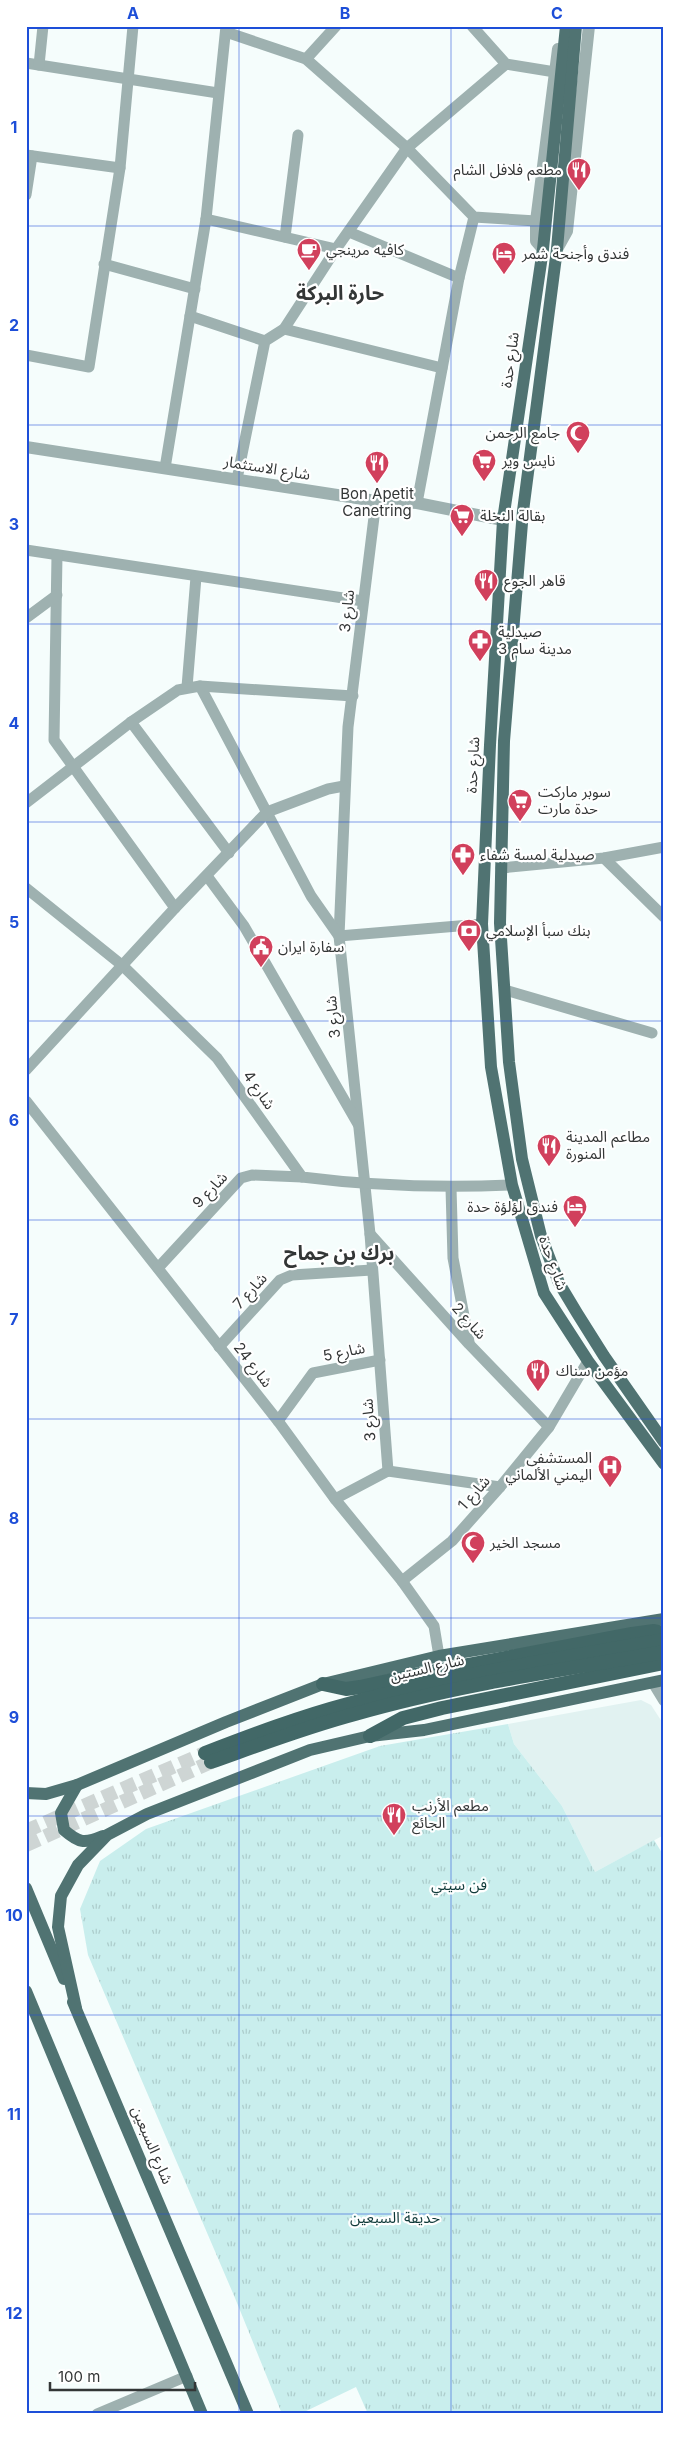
<svg xmlns="http://www.w3.org/2000/svg" width="690" height="2440" viewBox="0 0 690 2440" font-family="Inter,'Noto Sans Arabic',sans-serif">
  <style>
    .built { fill: #e1f2f1 }
    .park { fill: url(#park-tufts) }
    .lines { fill: none; stroke-linecap: round; stroke-linejoin: round }
    .trunk-tunnel { stroke: #ced5d4; stroke-width: 14; stroke-dasharray: 14 7; stroke-linecap: butt }
    .minor { stroke: #9eb1b0; stroke-width: 11 }
    .tertiary { stroke: #9eb1b0; stroke-width: 12 }
    .primary { stroke: #507372; stroke-width: 12 }
    .trunk { stroke: #426867; stroke-width: 14 }
    .grid { fill: none; stroke: #1d4ed8; stroke-width: 1; stroke-opacity: 0.55 }
    .labels { text-anchor: middle; stroke-width: 4.5; stroke-linejoin: round; paint-order: stroke }
    .poi-label { font-size: 15px; fill: #333636; stroke: #fff; text-anchor: start }
    .street-label { font-size: 15px; fill: #333636; stroke: #fff }
    .park-label { font-size: 15px; fill: #0e3938; stroke: #fff }
    .district-label { font-size: 20px; font-weight: bold; fill: #333636; stroke: #fff }
    .neatline { fill: none; stroke: #1d4ed8; stroke-width: 2 }
    .grid-label { font-size: 16px; text-anchor: middle; font-weight: bold; fill: #1d4ed8 }
  </style>
  <defs>
    <pattern id="park-tufts" width="24" height="20" patternUnits="userSpaceOnUse" patternTransform="scale(1.25)"><rect width="24" height="20" fill="#c9eeed"/><path d="M3 7l-1-3M5 7V3M7 7l1-3M15 17l-1-3M17 17v-4M19 17l1-3" fill="none" stroke="#adcdcc"/></pattern>
  </defs>
  <rect width="100%" height="100%" fill="#f5fdfc"/>
  <!-- built -->
  <path class="built" d="M641,1700L651,1705L664,1725V1835L595,1872L562,1806L514,1744L508,1724Z"/>
  <!-- park -->
  <path class="park" d="M508,1724L514,1744L562,1806L595,1872L654,1840L664,1856V2414H368L356,2387L300,2414H282L235,2298L88,1955L80,1909L100,1861L146,1829L380,1746Z"/>
  <g class="lines">
    <!-- trunk-tunnel -->
    <g class="trunk-tunnel">
      <path d="M26,1831L205,1753"/>
      <path d="M26,1845L211,1762"/>
    </g>
    <!-- minor -->
    <g class="minor">
      <path d="M472,26L506,64L555,72"/>
      <path d="M226,32L306,59L407,148L474,217L536,221"/>
      <path d="M306,59L336,26"/>
      <path d="M26,63L218,93"/>
      <path d="M39,65L43,26"/>
      <path d="M26,155L120,168"/>
      <path d="M26,195L32,156"/>
      <path d="M206,219L336,249"/>
      <path d="M349,232L459,278"/>
      <path d="M285,237L298,135"/>
      <path d="M104,264L195,289"/>
      <path d="M190,316L265,341"/>
      <path d="M284,329L442,368"/>
      <path d="M26,355L89,367L120,168L133,26"/>
      <path d="M165,468L206,219L226,26"/>
      <path d="M237,479L265,341L284,329L336,249L407,148L506,64"/>
      <path d="M376,501L348,727L339,936L370,1234L388,1471"/>
      <path d="M417,503L459,278L474,217"/>
      <path d="M26,550L363,601"/>
      <path d="M57,555L54,740L175,908"/>
      <path d="M26,618L57,595"/>
      <path d="M200,686L311,896L339,936L482,924"/>
      <path d="M187,687L196,577"/>
      <path d="M131,722L229,853"/>
      <path d="M26,803L131,722L178,690L200,686L353,696"/>
      <path d="M604,858L664,917"/>
      <path d="M501,868L604,858L664,847"/>
      <path d="M207,876L244,926L358,1124"/>
      <path d="M26,888L123,966L217,1058L302,1177C372,1186 441,1188 512,1185"/>
      <path d="M505,990L652,1033"/>
      <path d="M26,1070L175,908L267,812L328,789L344,786"/>
      <path d="M26,1101L278,1421L335,1499L402,1581L434,1626L439,1656"/>
      <path d="M451,1188L453,1258L469,1342"/>
      <path d="M370,1234L469,1344L549,1427"/>
      <path d="M158,1268L241,1178L252,1175L302,1177"/>
      <path d="M219,1347L280,1280L292,1275L372,1270"/>
      <path d="M278,1421L313,1373L380,1360"/>
      <path d="M388,1471L500,1487"/>
      <path d="M335,1499L388,1471"/>
      <path d="M402,1581L452,1541L500,1487L549,1427L588,1361"/>
      <path d="M653,1683L664,1701"/>
      <path d="M97,2414L187,2376"/>
    </g>
    <!-- tertiary -->
    <g class="tertiary">
      <path d="M543,249L536,241V221L558,49"/>
      <path d="M557,249L567,231L589,26"/>
      <path d="M26,447L376,501L417,503L503,520"/>
    </g>
    <!-- primary -->
    <g class="primary">
      <path d="M566,26L543,249L503,520L490,745L482,924L491,1067L512,1185L544,1293L588,1361L664,1464"/>
      <path d="M576,26L557,249L523,511L504,741L500,923L509,1062L522,1159L541,1236L559,1283L577,1313L604,1356L664,1442"/>
      <path d="M77,1785L61,1813L64,1830C79,1843 84,1844 103,1836"/>
      <path d="M26,1793L46,1794L77,1785L226,1722L323,1684L439,1656L664,1619"/>
      <path d="M26,1888L64,1979"/>
      <path d="M26,1991L202,2414"/>
      <path d="M73,2002L248,2414"/>
      <path d="M76,2008L58,1927L61,1896L78,1865L107,1835L147,1814L310,1750L370,1736L424,1730L664,1680"/>
    </g>
    <!-- trunk -->
    <g class="trunk">
      <path d="M323,1684L346,1689L360,1687L410,1676L632,1634L654,1631L664,1633"/>
      <path d="M370,1736L403,1718L442,1708L664,1663"/>
      <path d="M205,1753C252,1735 299,1717 348,1704C452,1675 558,1659 664,1640"/>
      <path d="M211,1762C259,1745 306,1727 355,1714C456,1685 561,1670 664,1652"/>
    </g>
  </g>
  <!-- grid -->
  <path class="grid" d="M239,26V2414M451,26V2414M26,226H664M26,425H664M26,624H664M26,822H664M26,1021H664M26,1220H664M26,1419H664M26,1618H664M26,1816H664M26,2015H664M26,2214H664"/>
  <!-- icons -->
  <defs>
    <symbol id="restaurant-pin" viewBox="-11 -11 22 30"><path d="M0 17L-7.5 6A9.5 9.5 0 1 1 7.5 6Z" fill="#d1405c" stroke="#fff"/><path d="M-5-6h1v4h1v-4h1v4h1v-4h1v5L-1.5 .5V6h-2V.5L-5-1ZM5-6V6H3V1.5H1.5Q1.5-4 5-6Z" fill="#fff"/></symbol>
    <symbol id="cafe-pin" viewBox="-11 -11 22 30"><path d="M0 17L-7.5 6A9.5 9.5 0 1 1 7.5 6Z" fill="#d1405c" stroke="#fff"/><path d="M-5.5-4.5H6V0H3Q3 3.5 0 3.5H-2.5Q-5.5 3.5-5.5 0ZM3-3.2v2h1.7v-2ZM-6 4.5H4V6H-6Z" fill="#fff"/></symbol>
    <symbol id="hotel-pin" viewBox="-11 -11 22 30"><path d="M0 17L-7.5 6A9.5 9.5 0 1 1 7.5 6Z" fill="#d1405c" stroke="#fff"/><path d="M-6-4.5h1.5V1H6V5H4.5V3h-9V5H-6ZM-4 0a1.8 1.8 0 1 1 3.6 0ZM.5 0V-2.5h3Q6-2.5 6 0Z" fill="#fff"/></symbol>
    <symbol id="mosque-pin" viewBox="-11 -11 22 30"><path d="M0 17L-7.5 6A9.5 9.5 0 1 1 7.5 6Z" fill="#d1405c" stroke="#fff"/><path d="M3.5-4.9A6 6 0 1 0 3.5 4.9A5 5 0 1 1 3.5-4.9Z" fill="#fff"/></symbol>
    <symbol id="supermarket-pin" viewBox="-11 -11 22 30"><path d="M0 17L-7.5 6A9.5 9.5 0 1 1 7.5 6Z" fill="#d1405c" stroke="#fff"/><path d="M-6-5.5h2.5l.6 2H6L4.5 2H-2.5L-4.4-4H-6ZM-1.5 3.2a1.3 1.3 0 1 0 .1 0ZM3 3.2a1.3 1.3 0 1 0 .1 0Z" fill="#fff"/></symbol>
    <symbol id="pharmacy-pin" viewBox="-11 -11 22 30"><path d="M0 17L-7.5 6A9.5 9.5 0 1 1 7.5 6Z" fill="#d1405c" stroke="#fff"/><path d="M-2-6h4v4h4v4h-4v4h-4v-4h-4v-4h4Z" fill="#fff"/></symbol>
    <symbol id="bank-pin" viewBox="-11 -11 22 30"><path d="M0 17L-7.5 6A9.5 9.5 0 1 1 7.5 6Z" fill="#d1405c" stroke="#fff"/><path d="M-6-4H6V4H-6ZM0-2.3a2.3 2.3 0 1 0 0 4.6a2.3 2.3 0 1 0 0-4.6Z" fill="#fff"/></symbol>
    <symbol id="civic-pin" viewBox="-11 -11 22 30"><path d="M0 17L-7.5 6A9.5 9.5 0 1 1 7.5 6Z" fill="#d1405c" stroke="#fff"/><path d="M-.6-6.5H3V-4.5H.6V-3L4-1V1h2V6H-6V1h2V-1L-.6-3ZM-1.2 2.5V6h2.4V2.5Z" fill="#fff"/></symbol>
    <symbol id="hospital-pin" viewBox="-11 -11 22 30"><path d="M0 17L-7.5 6A9.5 9.5 0 1 1 7.5 6Z" fill="#d1405c" stroke="#fff"/><path d="M-5-5h3v3.5h4V-5h3V5h-3V1.5h-4V5h-3Z" fill="#fff"/></symbol>
  </defs>
  <g fill-rule="evenodd">
    <use href="#restaurant-pin" x="565" y="156" width="28" height="38"/>
    <use href="#cafe-pin" x="295" y="236" width="28" height="38"/>
    <use href="#hotel-pin" x="490" y="240" width="28" height="38"/>
    <use href="#mosque-pin" x="564" y="419" width="28" height="38"/>
    <use href="#supermarket-pin" x="470" y="447" width="28" height="38"/>
    <use href="#restaurant-pin" x="363" y="449" width="28" height="38"/>
    <use href="#supermarket-pin" x="448" y="502" width="28" height="38"/>
    <use href="#restaurant-pin" x="472" y="567" width="28" height="38"/>
    <use href="#pharmacy-pin" x="466" y="627" width="28" height="38"/>
    <use href="#supermarket-pin" x="506" y="787" width="28" height="38"/>
    <use href="#pharmacy-pin" x="449" y="841" width="28" height="38"/>
    <use href="#bank-pin" x="455" y="917" width="28" height="38"/>
    <use href="#civic-pin" x="247" y="933" width="28" height="38"/>
    <use href="#restaurant-pin" x="535" y="1132" width="28" height="38"/>
    <use href="#hotel-pin" x="561" y="1193" width="28" height="38"/>
    <use href="#restaurant-pin" x="524" y="1357" width="28" height="38"/>
    <use href="#hospital-pin" x="596" y="1453" width="28" height="38"/>
    <use href="#mosque-pin" x="459" y="1529" width="28" height="38"/>
    <use href="#restaurant-pin" x="380" y="1801" width="28" height="38"/>
  </g>
  <g class="labels">
    <!-- poi labels -->
    <g class="poi-label">
      <text x="562" y="175" text-anchor="end">مطعم فلافل الشام</text>
      <text x="326" y="255">كافيه مرينجي</text>
      <text x="522" y="259">فندق وأجنحة شمر</text>
      <text x="560" y="438" text-anchor="end">جامع الرحمن</text>
      <text x="502" y="466">نايس وير</text>
      <text x="377" y="499" text-anchor="middle">Bon Apetit<tspan x="377" dy="17">Canetring</tspan></text>
      <text x="480" y="521">بقالة النخلة</text>
      <text x="504" y="586">قاهر الجوع</text>
      <text x="498" y="637">صيدلية<tspan x="498" dy="17">مدينة سام 3</tspan></text>
      <text x="538" y="797">سوبر ماركت<tspan x="538" dy="17">حدة مارت</tspan></text>
      <text x="480" y="860">صيدلية لمسة شفاء</text>
      <text x="486" y="936">بنك سبأ الإسلامي</text>
      <text x="278" y="952">سفارة ايران</text>
      <text x="566" y="1142">مطاعم المدينة<tspan x="566" dy="17">المنورة</tspan></text>
      <text x="558" y="1212" text-anchor="end">فندق لؤلؤة حدة</text>
      <text x="556" y="1376">مؤمن سناك</text>
      <text x="592" y="1463" text-anchor="end">المستشفى<tspan x="592" dy="17">اليمني الألماني</tspan></text>
      <text x="490" y="1548">مسجد الخير</text>
      <text x="412" y="1811">مطعم الأرنب<tspan x="412" dy="17">الجائع</tspan></text>
    </g>
    <!-- street labels -->
    <g class="street-label">
      <text transform="translate(510 360) rotate(-82)" y="5">شارع حدة</text>
      <text transform="translate(267 468) rotate(9)" y="5">شارع الاستثمار</text>
      <text transform="translate(347 611) rotate(-84)" y="5">شارع 3</text>
      <text transform="translate(473 765) rotate(-87)" y="5">شارع حدة</text>
      <text transform="translate(333 1017) rotate(-96)" y="5">شارع 3</text>
      <text transform="translate(259 1090) rotate(55)" y="5">شارع 4</text>
      <text transform="translate(210 1190) rotate(-47)" y="5">شارع 9</text>
      <text transform="translate(553 1263) rotate(70)" y="5">شارع حدة</text>
      <text transform="translate(250 1291) rotate(-48)" y="5">شارع 7</text>
      <text transform="translate(469 1321) rotate(48)" y="5">شارع 2</text>
      <text transform="translate(344 1352) rotate(-12)" y="5">شارع 5</text>
      <text transform="translate(253 1365) rotate(52)" y="5">شارع 24</text>
      <text transform="translate(369 1420) rotate(-94)" y="5">شارع 3</text>
      <text transform="translate(474 1493) rotate(-49)" y="5">شارع 1</text>
      <text transform="translate(427 1668) rotate(-13)" y="5">شارع الستين</text>
      <text transform="translate(152 2145) rotate(67)" y="5">شارع السبعين</text>
    </g>
    <!-- park labels -->
    <g class="park-label">
      <text x="459" y="1890">فن سيتي</text>
      <text x="395" y="2223">حديقة السبعين</text>
    </g>
    <!-- district labels -->
    <g class="district-label">
      <text x="340" y="300">حارة البركة</text>
      <text x="339" y="1260">برك بن جماح</text>
    </g>
  </g>
  <!-- border -->
  <rect width="690" height="2440" fill="none" stroke="#ffffff" stroke-width="55"/>
  <!-- scale -->
  <path d="M50 2382v8h145v-8" fill="none" stroke="#333636" stroke-width="2.5"/>
  <text x="58" y="2382" font-size="15" fill="#333636" stroke="#ffffff" stroke-width="4" paint-order="stroke">100 m</text>
  <rect x="28" y="28" width="634" height="2384" class="neatline"/>
  <g class="grid-label">
    <text x="133" y="19">A</text>
    <text x="345" y="19">B</text>
    <text x="557" y="19">C</text>
    <text x="14" y="133">1</text>
    <text x="14" y="331">2</text>
    <text x="14" y="530">3</text>
    <text x="14" y="729">4</text>
    <text x="14" y="928">5</text>
    <text x="14" y="1126">6</text>
    <text x="14" y="1325">7</text>
    <text x="14" y="1524">8</text>
    <text x="14" y="1723">9</text>
    <text x="14" y="1921">10</text>
    <text x="14" y="2120">11</text>
    <text x="14" y="2319">12</text>
  </g>
</svg>
